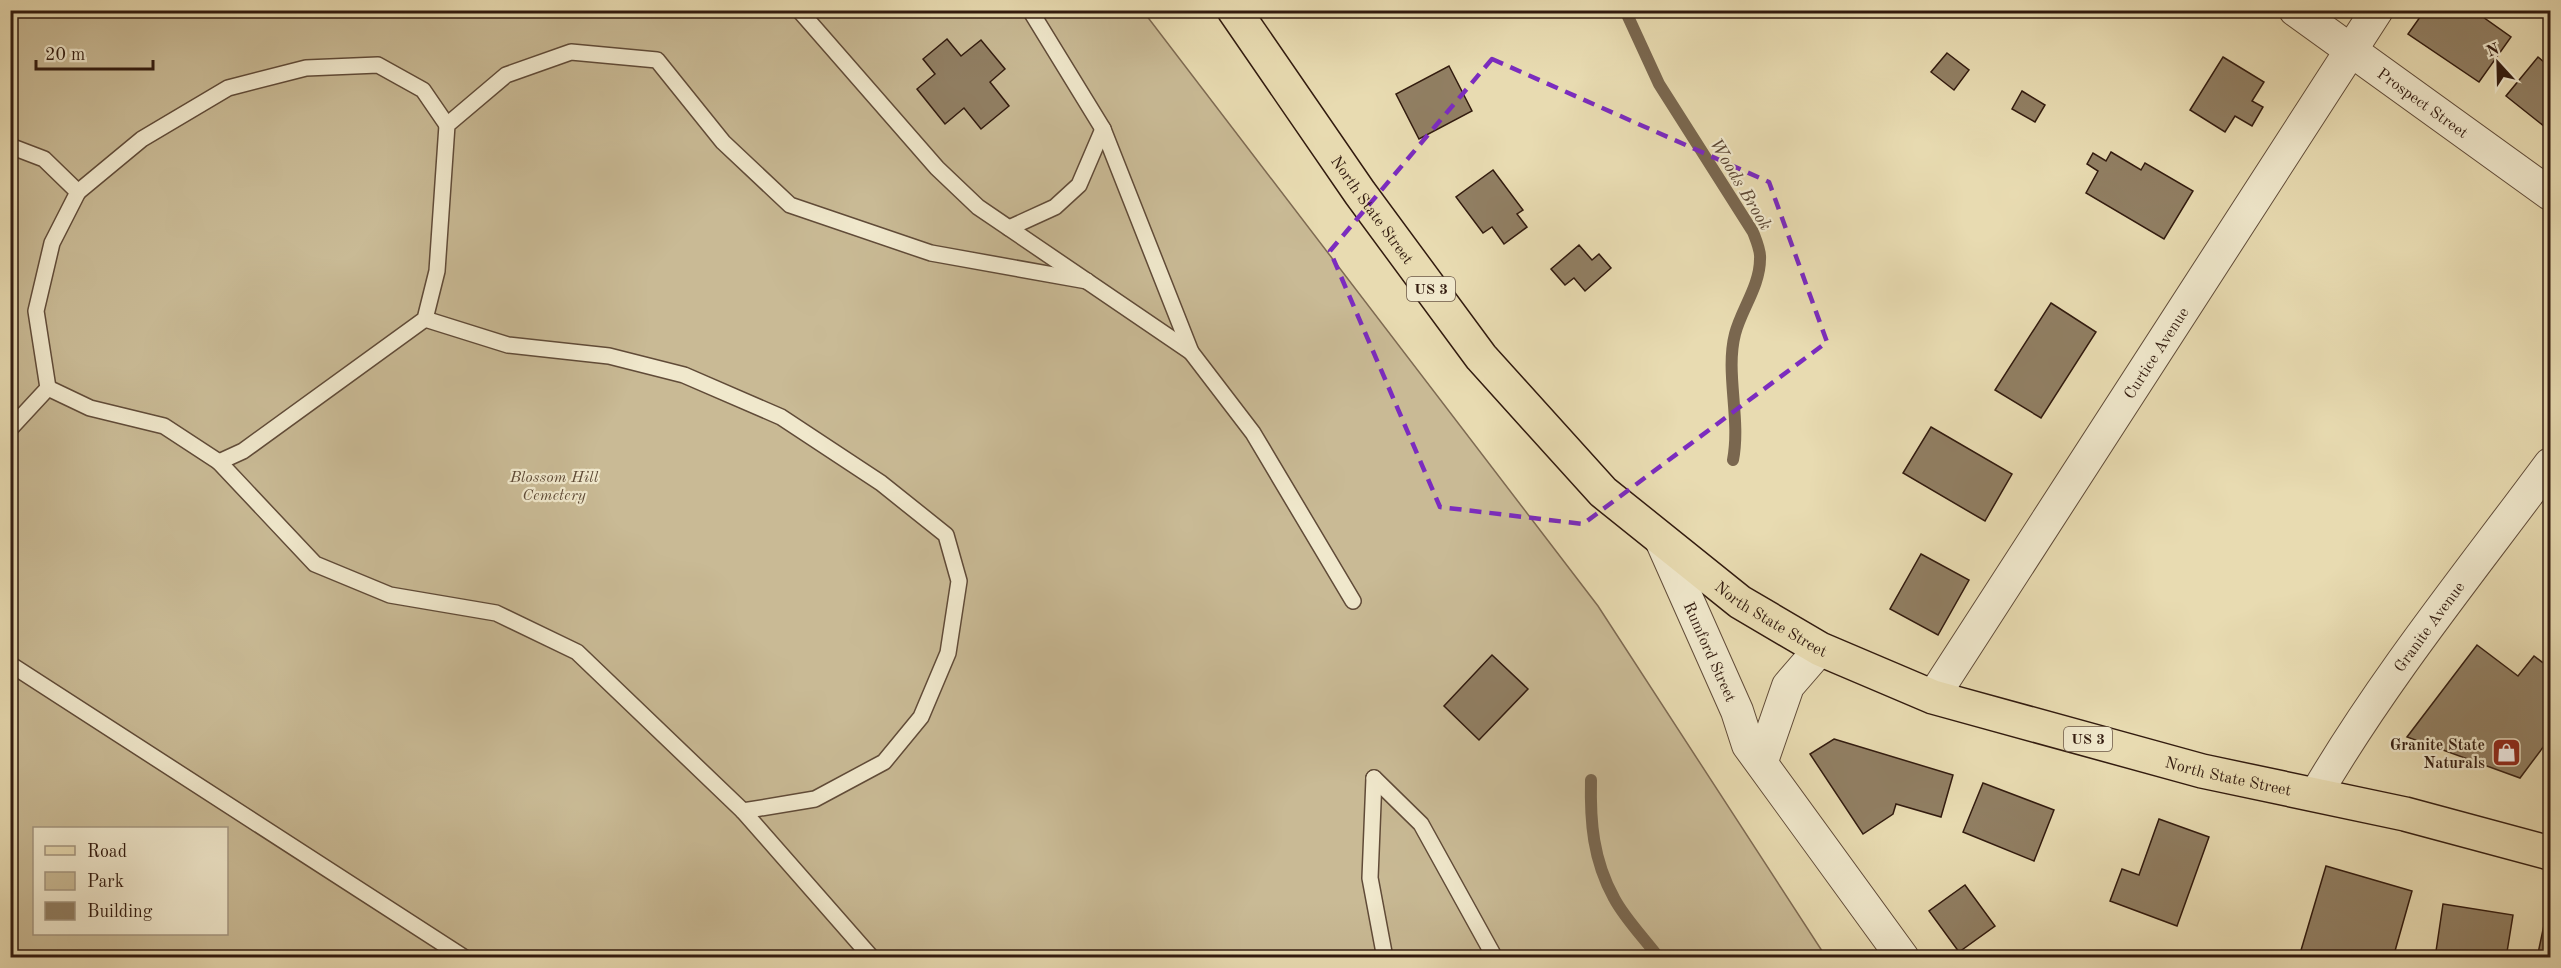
<svg xmlns="http://www.w3.org/2000/svg" width="2561" height="968" viewBox="0 0 2561 968" font-family="'Old Standard TT',serif">
  <style>
    .green { fill: #c9ba95; stroke: #7e6a52; stroke-width: 1.5; fill-rule: evenodd }
    .lines { fill: none; stroke-linecap: round; stroke-linejoin: round }
    .stream { stroke: #7a674f; stroke-width: 12 }
    .building { fill: #917f63; stroke: #321b0f; stroke-width: 1.5 }
    .lane-casing { stroke: #604b38; stroke-width: 18 }
    .street-casing { stroke: #604b38; stroke-width: 34 }
    .primary-casing { stroke: #321b0f; stroke-width: 36 }
    .lane { stroke: #f0e8cc; stroke-width: 15 }
    .street { stroke: #f0e8cc; stroke-width: 32 }
    .primary { stroke: #e8dbb1; stroke-width: 33 }
    .marked { fill: none; stroke: #7b2cbf; stroke-width: 4.5; stroke-dasharray: 12 8; stroke-linejoin: round }
    .labels { text-anchor: middle; stroke-width: 4.5; stroke-linejoin: round; paint-order: stroke }
    .shield { fill: #f0e8cc; stroke: #6b5848; stroke-width: 1.5 }
    .shield-label { font-size: 15px; font-weight: bold; fill: #321b0f }
    .street-label { font-size: 16px; fill: #321b0f; stroke: #f0e8cc }
    .park-label { font-size: 16px; font-style: italic; fill: #5f4b37; stroke: #f0e8cc }
    .poi-label { font-size: 16px; font-weight: bold; fill: #321b0f; stroke: #f0e8cc; text-anchor: end }
    .water-label { font-size: 18px; font-style: italic; fill: #5c4734; stroke: #f0e8cc }
  </style>
  <rect width="100%" height="100%" fill="#e8dbb1"/>
  <filter id="stains"><feTurbulence type="fractalNoise" baseFrequency=".00333" numOctaves="4"/><feColorMatrix values="0 0 0 0 .2 0 0 0 0 .09 0 0 0 0 .02 0 0 0 .5 -.17"/></filter>
  <radialGradient id="worn" r=".72"><stop offset=".6" stop-color="#630" stop-opacity="0"/><stop offset="1" stop-color="#630" stop-opacity=".3"/></radialGradient>
  <!-- green -->
  <path class="green" d="M10,11H1143L1598,606L1826,957H11ZM34,828H226V934H34Z"/>
  <g class="lines">
    <!-- stream -->
    <g class="stream">
      <path d="M1625,10L1659,84L1753,232C1756,240 1761,251 1760,259C1760,286 1741,310 1735,334C1725,373 1741,418 1733,460"/>
      <path d="M1591,780C1590,822 1593,860 1614,898C1625,919 1645,939 1659,958"/>
    </g>
  </g>
  <!-- building -->
  <g class="building">
    <path d="M2425,10H2473L2511,37L2479,82L2408,34Z"/>
    <path d="M947,39L961,56L981,40L1005,69L990,82L1009,106L981,129L964,108L945,124L917,89L935,74L923,59Z"/>
    <path d="M1947,53L1969,70L1954,90L1931,72Z"/>
    <path d="M2223,57L2264,82L2252,101L2263,107L2252,126L2235,116L2225,132L2190,110Z"/>
    <path d="M2538,57L2550,67V131L2506,96Z"/>
    <path d="M1449,66L1472,111L1419,139L1396,94Z"/>
    <path d="M2022,91L2045,105L2035,122L2012,109Z"/>
    <path d="M2111,152L2141,170L2145,163L2193,191L2164,239L2086,193L2098,171L2087,164L2093,153L2106,161Z"/>
    <path d="M1493,170L1523,210L1517,214L1527,227L1504,244L1492,227L1483,233L1456,197Z"/>
    <path d="M1579,245L1592,260L1599,254L1611,268L1585,291L1574,278L1565,285L1551,269Z"/>
    <path d="M2051,303L2096,332L2041,418L1995,390Z"/>
    <path d="M1931,427L2012,474L1985,521L1903,473Z"/>
    <path d="M1921,554L1969,580L1938,635L1890,609Z"/>
    <path d="M2477,645L2518,676L2534,656L2550,668V738L2520,778L2407,737Z"/>
    <path d="M1492,655L1528,689L1479,740L1444,706Z"/>
    <path d="M1834,739L1953,775L1941,817L1896,804L1893,814L1863,834L1810,754Z"/>
    <path d="M1983,783L2054,810L2034,861L1963,832Z"/>
    <path d="M2159,819L2209,837L2177,926L2110,901L2122,869L2139,875Z"/>
    <path d="M2326,866L2412,891L2393,958L2299,957Z"/>
    <path d="M1965,885L1995,926L1959,952L1929,911Z"/>
    <path d="M2443,904L2513,915L2506,958H2435Z"/>
    <path d="M2544,925L2550,927V958H2537Z"/>
  </g>
  <g class="lines">
    <defs>
      <g id="lane">
        <path d="M799,10L937,168L978,207L1191,352"/>
        <path d="M1030,10L1103,129L1191,352L1253,433L1353,601"/>
        <path d="M10,146L44,159L78,192L52,243L36,311L48,388L10,429"/>
        <path d="M78,192L142,139L228,88L306,68L378,65L423,90L447,125"/>
        <path d="M1009,228L1055,207L1079,185L1103,129"/>
        <path d="M48,388L90,408L164,426L219,462L243,451L425,319L437,271L447,125L506,75L571,52L657,60L723,142L790,205L931,253L1087,281"/>
        <path d="M219,462L315,564L390,595L496,613L577,652L743,811L815,799L884,762L921,717L948,653L959,581L946,535L881,483L781,417L684,375L609,356L508,345L425,319"/>
        <path d="M10,664L465,958"/>
        <path d="M1374,778L1421,824L1495,958"/>
        <path d="M1374,778L1370,878L1385,958"/>
        <path d="M743,811L872,958"/>
      </g>
      <g id="street">
        <path id="s1" d="M2295,10L2550,194"/>
        <path id="s2" d="M1661,540L1737,711L1748,745L1903,958"/>
        <path id="s3" d="M1933,697L2377,10"/>
        <path d="M1762,761L1788,686L1820,649"/>
        <path id="s4" d="M2316,794C2384,678 2470,572 2550,464"/>
      </g>
      <g id="primary">
        <path id="s5" d="M1234,10L1360,193L1481,357L1603,492L1740,602L1820,649L1933,697L2202,771L2405,814L2550,853"/>
      </g>
    </defs>
    <!-- lane casing -->
    <use href="#lane" class="lane-casing"/>
    <!-- street casing -->
    <use href="#street" class="street-casing"/>
    <!-- primary casing -->
    <use href="#primary" class="primary-casing"/>
    <!-- lane -->
    <use href="#lane" class="lane"/>
    <!-- street -->
    <use href="#street" class="street"/>
    <!-- primary -->
    <use href="#primary" class="primary"/>
  </g>
  <!-- marked area -->
  <path class="marked" d="M1492,59L1769,182L1827,342L1583,524L1440,507L1330,251Z"/>
  <!-- icons -->
  <defs>
    <symbol id="shop-square" viewBox="-11 -11 22 22"><rect x="-9" y="-9" width="18" height="18" rx="4" fill="#8f2418" stroke="#f0e8cc"/><path d="M-5-2.5h2.3a2.7 3.5 0 0 1 5.4 0H5L5.5 6h-11ZM-1.5-2.5h3a1.5 2.3 0 0 0-3 0Z" fill="#fff"/></symbol>
  </defs>
  <g fill-rule="evenodd">
    <use href="#shop-square" x="2490" y="736" width="33" height="33"/>
  </g>
  <g class="labels">
    <!-- shield labels -->
    <g class="shield">
      <rect x="1407" y="277" width="48" height="24" rx="4.5"/>
      <rect x="2064" y="727" width="48" height="24" rx="4.5"/>
    </g>
    <g class="shield-label">
      <text x="1431" y="294">US 3</text>
      <text x="2088" y="744">US 3</text>
    </g>
    <!-- street labels -->
    <g class="street-label">
      <text dy="6" stroke="none"><textPath href="#s1" startOffset="158">Prospect Street</textPath></text>
      <text dy="6" stroke="none"><textPath href="#s5" startOffset="243">North State Street</textPath></text>
      <text dy="6" stroke="none"><textPath href="#s3" startOffset="410">Curtice Avenue</textPath></text>
      <text dy="6" stroke="none"><textPath href="#s5" startOffset="819">North State Street</textPath></text>
      <text dy="6" stroke="none"><textPath href="#s4" startOffset="202">Granite Avenue</textPath></text>
      <text dy="6" stroke="none"><textPath href="#s2" startOffset="122">Rumford Street</textPath></text>
      <text dy="6" stroke="none"><textPath href="#s5" startOffset="1305">North State Street</textPath></text>
    </g>
    <!-- park labels -->
    <g class="park-label">
      <text x="554" y="482">Blossom Hill<tspan x="554" dy="18">Cemetery</tspan></text>
    </g>
    <!-- poi labels -->
    <g class="poi-label">
      <text x="2485" y="750">Granite State<tspan x="2485" dy="18">Naturals</tspan></text>
    </g>
    <!-- water labels -->
    <g class="water-label">
      <text transform="translate(1741 184) rotate(59)" y="6">Woods Brook</text>
    </g>
  </g>
  <!-- margin -->
  <rect width="2561" height="968" fill="none" stroke="#e8dbb1" stroke-width="36"/>
  <rect x="12" y="12" width="2537" height="944" fill="none" stroke="#321b0f" stroke-width="3"/>
  <rect x="18" y="18" width="2525" height="932" fill="none" stroke="#321b0f" stroke-width="1.5"/>
  <!-- legend -->
  <rect x="33" y="827" width="195" height="108" fill="#f0e8cc" stroke="#a49680" stroke-width="1.5"/>
  <rect x="45" y="846" width="30" height="9" fill="#e8dbb1" stroke="#a49680" stroke-width="1.5"/>
  <text x="87" y="857" font-size="18" fill="#321b0f">Road</text>
  <rect x="45" y="872" width="30" height="18" fill="#c9ba95" stroke="#a49680" stroke-width="1.5"/>
  <text x="87" y="887" font-size="18" fill="#321b0f">Park</text>
  <rect x="45" y="902" width="30" height="18" fill="#917f63" stroke="#a49680" stroke-width="1.5"/>
  <text x="87" y="917" font-size="18" fill="#321b0f">Building</text>
  <!-- north arrow -->
  <g transform="translate(2498 63) rotate(338)" stroke="#f0e8cc" stroke-width="4.5" paint-order="stroke">
  <path d="M0-4.5L10 22L0 15L-10 22Z" fill="#321b0f"/>
  <text y="-9" font-size="16" font-weight="bold" text-anchor="middle" fill="#321b0f">N</text>
  </g>
  <!-- scale -->
  <path d="M36 60v9h117v-9" fill="none" stroke="#321b0f" stroke-width="3"/>
  <text x="45" y="60" font-size="18" fill="#321b0f" stroke="#f0e8cc" stroke-width="4.5" paint-order="stroke">20 m</text>
  <rect width="100%" height="100%" filter="url(#stains)"/>
  <rect width="100%" height="100%" fill="url(#worn)"/>
</svg>
